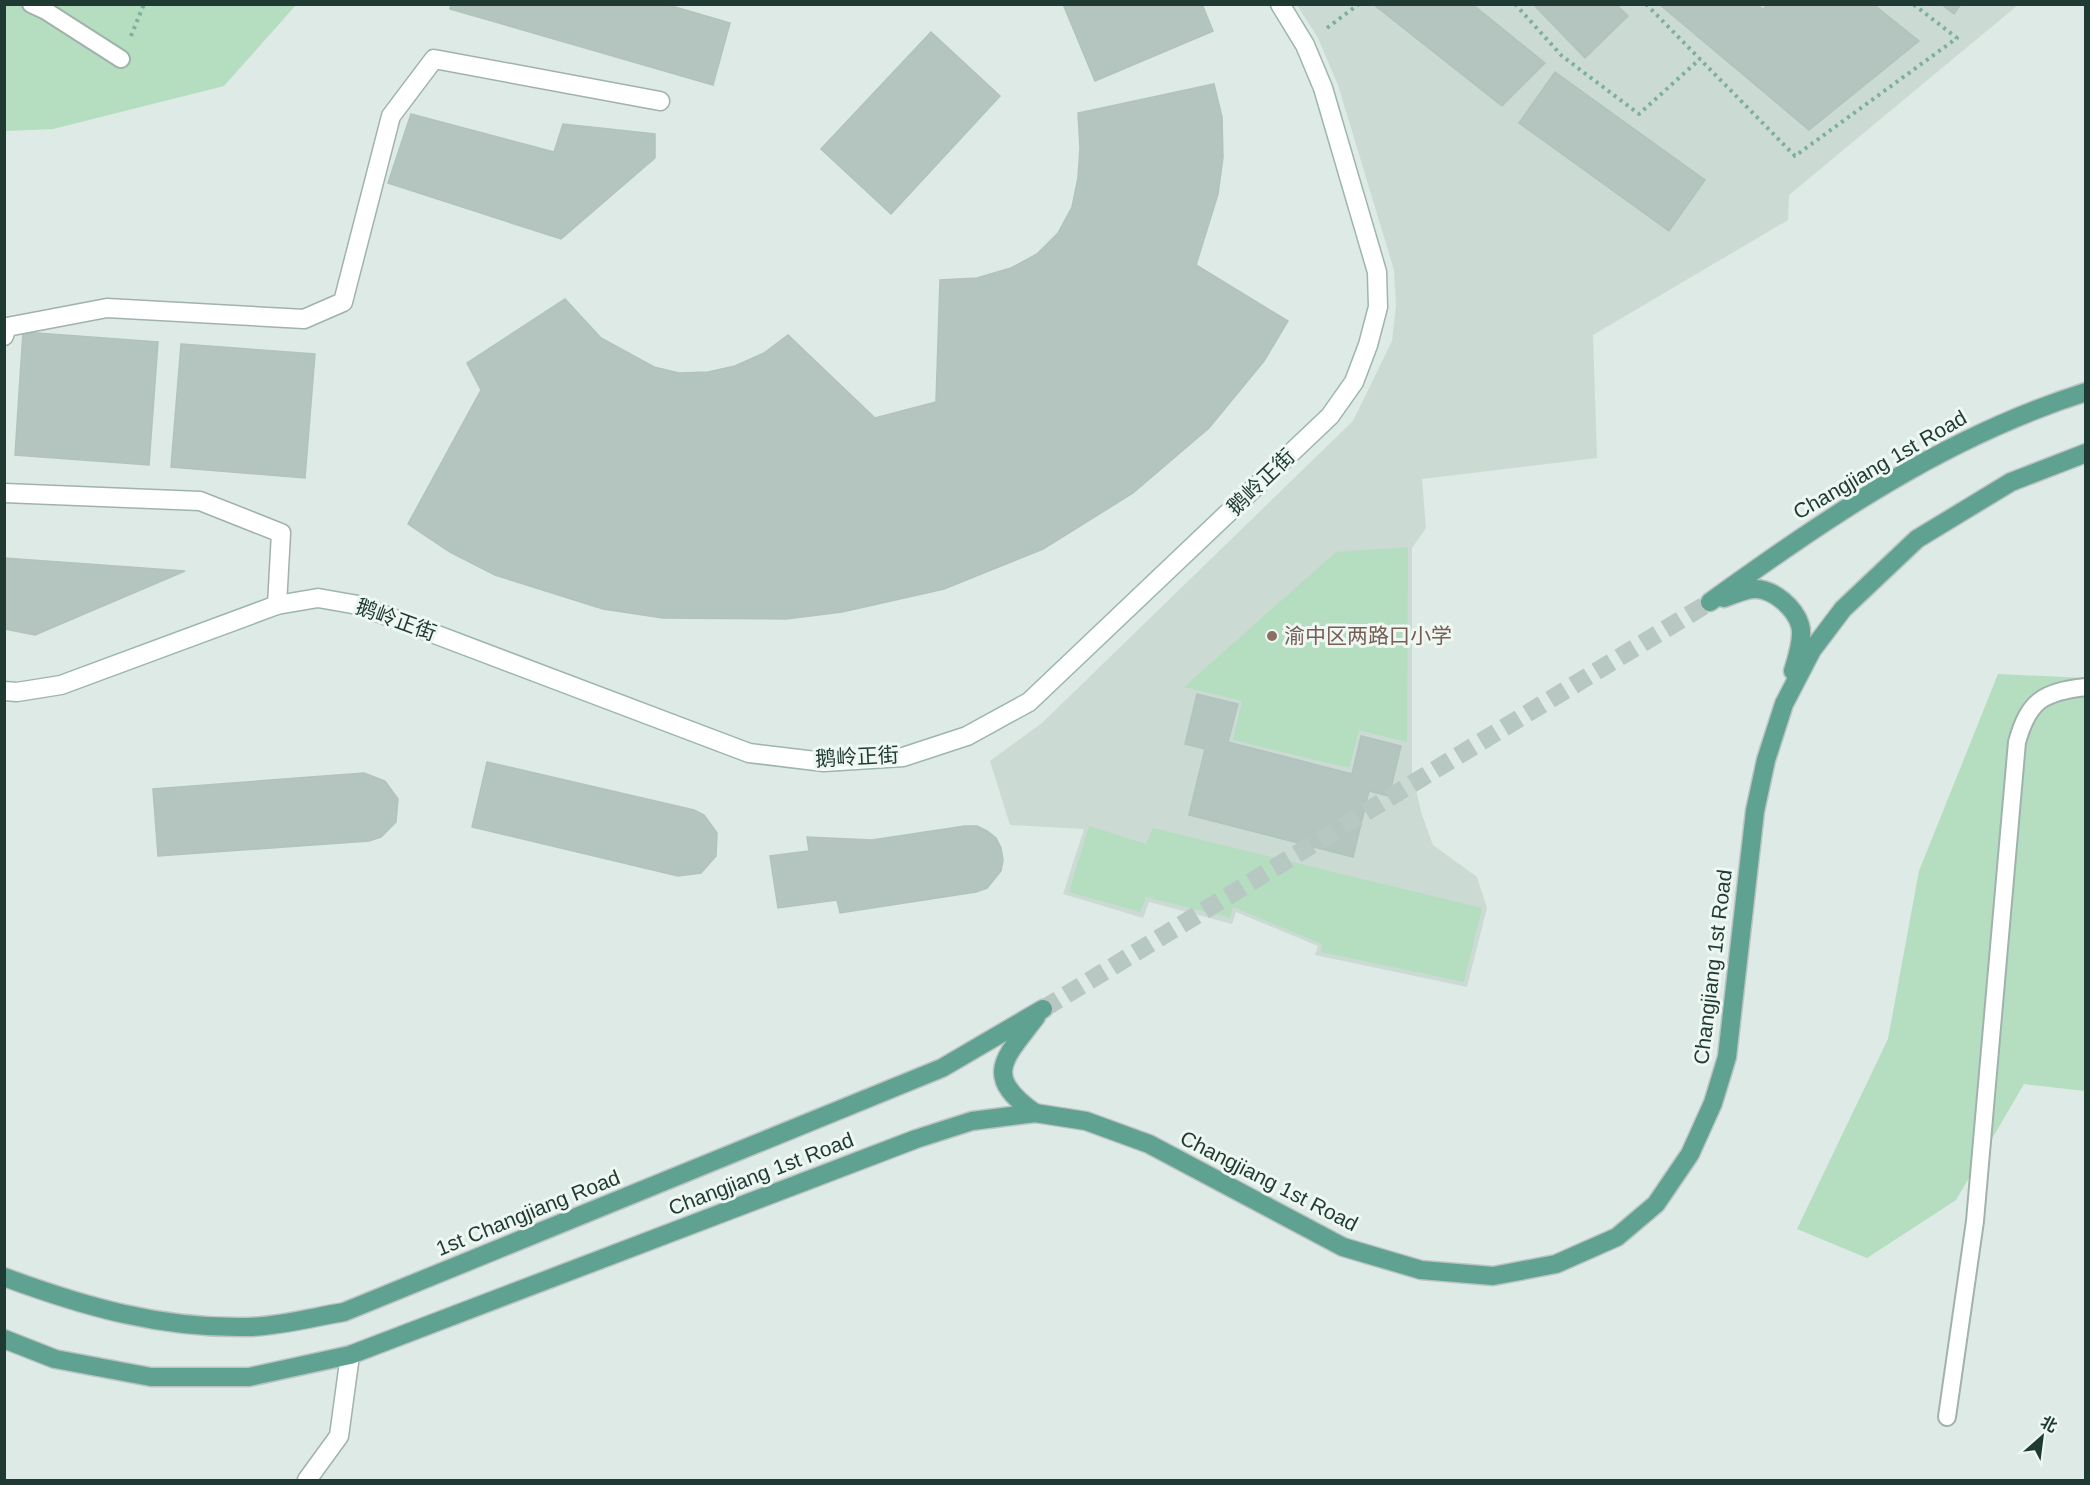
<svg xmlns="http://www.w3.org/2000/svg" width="2090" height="1485" viewBox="0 0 2090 1485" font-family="Helvetica,'Noto Sans SC',sans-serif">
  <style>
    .built { fill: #ccdad4 }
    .green { fill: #b5ddc0 }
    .building { fill: #b3c5be; stroke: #b0c4bc; stroke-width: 1.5 }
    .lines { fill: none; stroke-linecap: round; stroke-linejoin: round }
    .primary-tunnel { stroke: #b7c7c1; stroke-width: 18; stroke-dasharray: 18 9; stroke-linecap: butt }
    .lane-casing { stroke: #a0b2ac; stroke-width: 20 }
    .street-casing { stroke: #a0b2ac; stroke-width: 21 }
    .secondary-casing { stroke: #9cb6ad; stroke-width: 21 }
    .primary-casing { stroke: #bcc4c2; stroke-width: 21 }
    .path { stroke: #7cafa0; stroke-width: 4; stroke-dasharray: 3 4.5; stroke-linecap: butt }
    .lane { stroke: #fff; stroke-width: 16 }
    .street { stroke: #fff; stroke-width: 18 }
    .secondary { stroke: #fff; stroke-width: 18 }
    .primary { stroke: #60a292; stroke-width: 18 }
    .education-dot { fill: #8d6e63; stroke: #eef7f2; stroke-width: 2 }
    .labels { text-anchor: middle; stroke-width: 6; stroke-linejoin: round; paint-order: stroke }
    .street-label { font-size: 21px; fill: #1f3a33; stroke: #eef7f2 }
    .education-label { font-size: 21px; fill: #785e54; stroke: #eef7f2; text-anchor: start }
  </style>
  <rect width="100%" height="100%" fill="#ddeae5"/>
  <!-- built -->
  <path class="built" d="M1297,5H2018L1789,195L1788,220L1593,335L1597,458L1422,479L1426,528L1412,548V772L1421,812L1433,845L1477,877L1487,908L1467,987L1315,955L1318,946L1236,912L1232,924L1149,902L1143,918L1063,894L1084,829L1010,825L990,761L1042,723L1353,421L1392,341L1396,306L1394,270L1338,85L1318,38Z"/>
  <!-- green -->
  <g class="green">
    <path d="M4,5H296L224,86L53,129L5,131Z"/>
    <path d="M1408,547L1407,742L1359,730L1349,768L1233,740L1242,701L1184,687L1336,552Z"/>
    <path d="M1998,674L2085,678V1091L2024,1084L1956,1200L1867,1258L1797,1229L1888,1039L1919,871Z"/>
    <path d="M1089,826L1146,844L1153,828L1482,908L1464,982L1321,952L1322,944L1233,907L1230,918L1146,897L1140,912L1069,892Z"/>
  </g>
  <!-- building -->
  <g class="building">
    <path d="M451,4H665L730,23L713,85L450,9Z"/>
    <path d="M1063,4H1202L1213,31L1095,81Z"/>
    <path d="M1373,4H1472L1545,63L1502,106Z"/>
    <path d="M1533,4H1616L1628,16L1585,58Z"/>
    <path d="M1659,4H1757L1763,10L1768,4H1873L1919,41L1809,130Z"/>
    <path d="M1941,4H1961L1954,14Z"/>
    <path d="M931,32L1000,96L891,214L821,149Z"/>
    <path d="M1555,72L1705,180L1669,231L1519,123Z"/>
    <path d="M1214,84L1222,117L1223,157L1218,194L1196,265L1288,321L1264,361L1209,428L1133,493L1043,549L944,589L842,612L786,619L663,618L603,609L495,575L450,552L408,524L481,390L467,363L565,299L601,338L654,367L679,373L708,372L735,366L764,353L788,335L875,418L936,402L940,280L977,278L1011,268L1037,254L1058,233L1072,207L1078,178L1080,148L1078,113Z"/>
    <path d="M411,114L554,152L563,124L655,134V158L561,239L388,183Z"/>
    <path d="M23,332L158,342L149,465L15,455Z"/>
    <path d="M181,344L315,354L305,478L171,467Z"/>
    <path d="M4,558L185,571L35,635L4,629Z"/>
    <path d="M1197,694L1238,704L1228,742L1352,774L1361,736L1401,746L1389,796L1369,791L1353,857L1189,815L1205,749L1185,744Z"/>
    <path d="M487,762L694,810L704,815L717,833L716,856L701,873L678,876L472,827Z"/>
    <path d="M364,773L385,781L398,799L396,822L381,837L369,841L158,856L153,789Z"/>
    <path d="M965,826H977L987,831L996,838L1001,848L1003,860L1001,871L987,888L976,892L840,913L837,900L778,908L770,856L809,851L807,837L872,840Z"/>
  </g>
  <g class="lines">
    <!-- primary-tunnel -->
    <path class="primary-tunnel" d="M1043,1009L1710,602"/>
    <defs>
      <g id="lane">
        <path d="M31,4L46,11L121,59"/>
        <path d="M1947,1417L1975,1221L2017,742C2029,700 2043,692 2086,687"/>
      </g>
      <g id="street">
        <path d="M4,336L7,327L107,308L304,319L343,302L391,116L434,59L660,101"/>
        <path d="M4,493L200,501L281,533L277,605"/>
        <path d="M307,1480L339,1436L350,1355"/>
      </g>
      <path id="secondary" d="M4,691L17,692L61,685L277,605L318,598L358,605L749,753L824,762L903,757L967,736L1029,702L1330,416L1354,382L1368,345L1378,307L1377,272L1323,88L1305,45L1280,4"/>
      <g id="primary">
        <path d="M1724,598C1733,595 1745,589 1755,589C1774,589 1795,608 1800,625C1804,638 1797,658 1793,671"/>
        <path d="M1710,602C1830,516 1944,437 2086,392"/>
        <path d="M1035,1113C982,1076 1004,1059 1036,1017"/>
        <path d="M4,1277C85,1307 162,1329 249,1327C281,1326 314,1317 344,1312L942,1068L1043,1009"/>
        <path d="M4,1339L55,1359L151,1377H249L350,1355L916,1139L972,1121L1035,1113L1086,1121L1149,1144L1343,1247L1421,1270L1493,1276L1556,1264L1617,1237L1656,1204L1690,1154L1713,1103L1727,1057L1755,811L1766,760L1784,704L1812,650L1843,609L1917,539L2011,482L2086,453"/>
      </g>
    </defs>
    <!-- lane casing -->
    <use href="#lane" class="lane-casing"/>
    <!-- street casing -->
    <use href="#street" class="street-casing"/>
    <!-- secondary casing -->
    <use href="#secondary" class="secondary-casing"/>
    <!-- primary casing -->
    <use href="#primary" class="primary-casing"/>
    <!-- path -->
    <g class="path">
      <path d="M1515,4L1562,56L1639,114L1700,59"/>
      <path d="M1646,4L1795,156L1957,38L1913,4"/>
      <path d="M1327,28L1359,4"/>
      <path d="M131,36L144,4"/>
    </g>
    <!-- lane -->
    <use href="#lane" class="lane"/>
    <!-- street -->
    <use href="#street" class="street"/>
    <!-- secondary -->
    <use href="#secondary" class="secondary"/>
    <!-- primary -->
    <use href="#primary" class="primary"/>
  </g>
  <!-- markers -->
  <circle class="education-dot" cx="1272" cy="636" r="6"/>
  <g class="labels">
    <!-- street labels -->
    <g class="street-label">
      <text transform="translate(1880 465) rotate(-30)" y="7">Changjiang 1st Road</text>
      <text transform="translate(1261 482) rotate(-44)" y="7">鹅岭正街</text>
      <text transform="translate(396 620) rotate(20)" y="7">鹅岭正街</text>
      <text transform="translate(857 757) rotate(-3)" y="7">鹅岭正街</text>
      <text transform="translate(1713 967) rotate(-83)" y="7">Changjiang 1st Road</text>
      <text transform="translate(761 1174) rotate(-21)" y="7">Changjiang 1st Road</text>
      <text transform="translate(1269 1181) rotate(27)" y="7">Changjiang 1st Road</text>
      <text transform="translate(528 1213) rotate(-22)" y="7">1st Changjiang Road</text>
    </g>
    <!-- education labels -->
    <g class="education-label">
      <text x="1284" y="643">渝中区两路口小学</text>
    </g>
  </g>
  <!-- border -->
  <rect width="2090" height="1485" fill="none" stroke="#1f3a33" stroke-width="12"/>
  <!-- north arrow -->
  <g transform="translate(2042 1437) rotate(28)" stroke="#eef7f2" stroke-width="4.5" paint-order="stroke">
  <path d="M0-4.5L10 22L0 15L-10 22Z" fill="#1f3a33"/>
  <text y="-9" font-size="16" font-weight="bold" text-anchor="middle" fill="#1f3a33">北</text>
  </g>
</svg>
